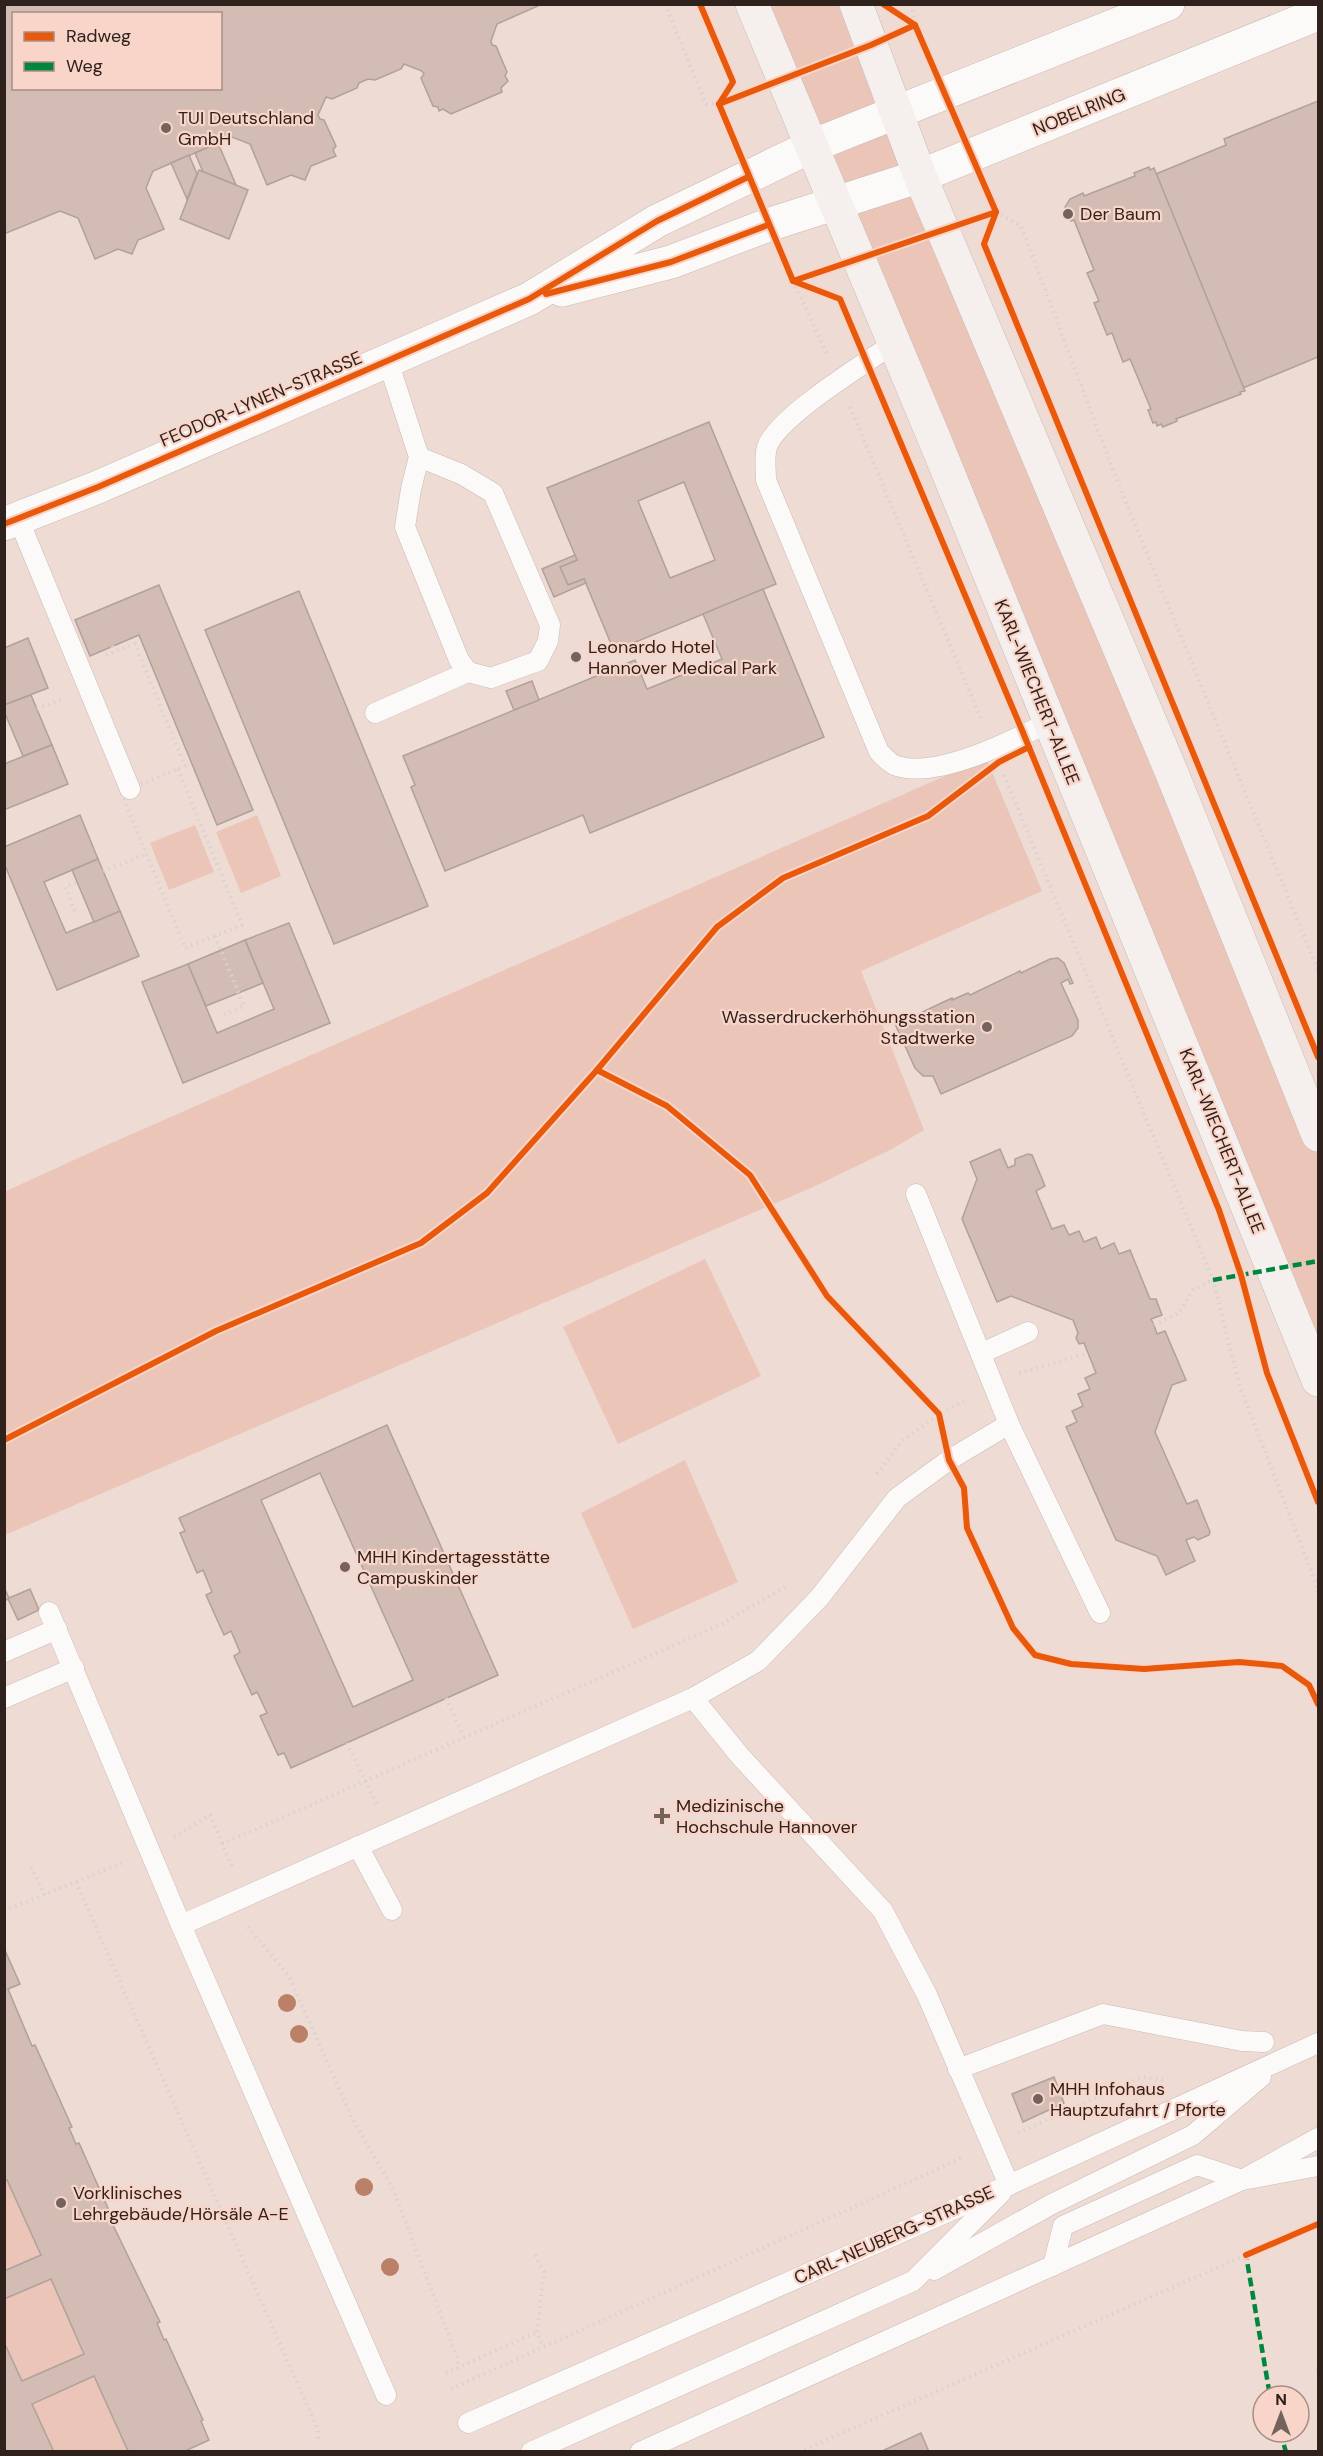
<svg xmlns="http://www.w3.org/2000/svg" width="1323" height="2456" viewBox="0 0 1323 2456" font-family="'DM Sans',sans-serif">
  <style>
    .green { fill: #eac5b8 }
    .building { fill: #d2bcb3; stroke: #afa19c; stroke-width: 1.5; fill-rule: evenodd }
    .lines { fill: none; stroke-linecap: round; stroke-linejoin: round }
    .service-casing { stroke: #c9bab5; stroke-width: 21 }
    .minor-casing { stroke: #c9bab5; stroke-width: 34 }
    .secondary-casing { stroke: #c9bab5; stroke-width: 34 }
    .path { stroke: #d8d2d1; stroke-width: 4; stroke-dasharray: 1.5 4.5; stroke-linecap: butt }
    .service { stroke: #fcfaf9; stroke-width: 20 }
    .minor { stroke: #fcfaf9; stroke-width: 33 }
    .secondary { stroke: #f5efed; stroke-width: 33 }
    .tram { stroke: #d6d1cf; stroke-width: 1.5 }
    .quiet { stroke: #00873e; stroke-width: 4.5; stroke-dasharray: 9 4.5; stroke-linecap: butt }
    .cycleway-casing { stroke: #f9d5c9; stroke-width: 10 }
    .cycleway { stroke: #e8590c; stroke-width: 6 }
    .tree { fill: #bb8168 }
    .poi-dot { fill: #72635d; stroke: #f9d5c9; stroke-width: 2 }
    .labels { text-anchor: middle; stroke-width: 4.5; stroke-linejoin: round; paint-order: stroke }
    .street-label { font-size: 18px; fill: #2f221d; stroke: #f9d5c9 }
    .poi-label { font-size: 18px; fill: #2f221d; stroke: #f9d5c9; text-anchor: start }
  </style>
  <rect width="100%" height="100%" fill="#eedbd4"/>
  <!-- green -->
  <g class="green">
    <path d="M752,5H854L1318,1138V1383Z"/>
    <path d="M986,758L1042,891L861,971L924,1130L892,1149L813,1187L5,1535L4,1192L107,1145Z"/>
    <path d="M257,815L281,876L241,893L216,832Z"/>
    <path d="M195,825L214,872L169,890L150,843Z"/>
    <path d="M705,1259L761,1376L618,1444L563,1327Z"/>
    <path d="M685,1460L738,1582L633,1629L581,1513Z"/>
    <path d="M7,2180L41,2255L4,2271V2181Z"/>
    <path d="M51,2279L84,2354L22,2381L5,2342L4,2299Z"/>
    <path d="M94,2376L128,2451H54L32,2404Z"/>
  </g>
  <!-- building -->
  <g class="building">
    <path d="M4,4H537L538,6L497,24L491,41L492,45L496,46L507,72L505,76L508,81L501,88L502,92L451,114L443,109L439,111L438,107L433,106L421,78L424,74L422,71L404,64L401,69L375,80L368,79L359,83L357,88L332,99L326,97L318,115L320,119L324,120L336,146L333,150L336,156L311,166L305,180L291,175L267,185L250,144L232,137L153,171L146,188L164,229L138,240L132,254L118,249L95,259L78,218L60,211L4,234ZM14,14H220V88H14Z"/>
    <path d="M1318,101V357L1243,388L1156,174L1226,145L1224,139Z"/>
    <path d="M218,143L236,185L203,172L195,153Z"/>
    <path d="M189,155L197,174L187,199L171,163Z"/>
    <path d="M1149,167L1150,170L1154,168L1245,391L1240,392L1241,394L1176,419L1177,421L1163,427L1161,424L1157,426L1156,422L1153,423L1148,410L1151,409L1130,359L1123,362L1112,333L1107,335L1094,303L1099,301L1087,273L1094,270L1074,220L1071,221L1065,207L1070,199L1083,193L1084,196L1135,176L1134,173Z"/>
    <path d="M199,170L248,190L229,239L180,219Z"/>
    <path d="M709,422L776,584L614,651L584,579L568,585L560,567L577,560L547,488ZM684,482L715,560L670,578L638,501Z"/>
    <path d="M575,555L577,560L560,567L568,585L584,579L586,583L554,597L542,569Z"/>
    <path d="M159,585L253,810L217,825L139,635L90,656L75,620Z"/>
    <path d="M763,589L824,737L590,833L583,815L445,871L411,787L415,785L403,756L635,660L647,689L722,659L703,614Z"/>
    <path d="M299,591L428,906L334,944L205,630Z"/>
    <path d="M28,638L48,688L4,705V648Z"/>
    <path d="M532,681L539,700L514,710L506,691Z"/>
    <path d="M31,695L52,745L23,756L4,711V705Z"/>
    <path d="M52,745L68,784L4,810V764Z"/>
    <path d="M80,815L98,859L44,882L66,933L120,911L139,956L57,990L4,863V847Z"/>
    <path d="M98,859L120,911L94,922L72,870Z"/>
    <path d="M289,923L330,1023L183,1083L142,982L188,964L217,1033L274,1009L245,940Z"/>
    <path d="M245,940L263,983L206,1006L188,964Z"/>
    <path d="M1058,958L1064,963L1073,983L1070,984L1068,979L1061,983L1078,1020V1028L1072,1036L941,1094L933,1076H923L915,1068L895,1024L899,1023L900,1026L911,1021L918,1014L952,998V1000L968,993L970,995L1020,971L1021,973L1050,959Z"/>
    <path d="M1000,1149L1008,1168L1015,1165V1159L1028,1154L1032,1155L1045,1186L1036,1191L1052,1229L1064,1225L1069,1235L1079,1231L1084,1242L1096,1237L1101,1249L1114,1243L1119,1254L1130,1250L1150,1299H1156L1162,1315L1151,1319L1154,1325L1157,1334L1165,1331L1186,1380L1172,1385L1155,1432L1187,1504L1197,1500L1210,1532L1209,1535L1198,1540L1194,1537L1186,1540L1195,1561L1166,1575L1157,1556L1116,1540L1066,1427L1077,1422L1072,1411L1083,1406L1078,1394L1090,1389L1085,1378L1096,1373L1084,1343L1079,1344L1076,1338L1078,1333L1073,1320L1011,1296L997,1302L962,1219L977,1179L970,1162Z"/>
    <path d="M387,1425L498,1675L291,1768L284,1753L278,1755L260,1716L267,1713L257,1692L252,1695L234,1656L240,1652L231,1631L224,1635L206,1595L212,1592L203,1570L197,1573L180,1533L185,1531L179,1518ZM320,1473L413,1680L353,1707L261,1500Z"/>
    <path d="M4,1587L9,1598L30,1589L39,1610L18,1620L8,1599L4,1601Z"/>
    <path d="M4,1948L20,1984L8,1989L32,2046L35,2045L72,2127L69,2128L76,2144L79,2143L115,2224L113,2225L160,2322L157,2323L164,2340L166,2339L203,2420L201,2421L209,2440L183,2452H126L128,2451L94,2376L32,2404L54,2452H4V2342L22,2381L84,2354L51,2279L4,2299V2271L41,2255L7,2180L4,2181Z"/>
    <path d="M1054,2077L1064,2103L1023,2122L1012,2094Z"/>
    <path d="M921,2433L929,2452H880Z"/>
  </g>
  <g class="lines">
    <defs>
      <g id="service">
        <path d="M894,343C865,364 778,416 767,447C764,457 766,469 766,480L879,752C884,757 890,764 897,766C937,779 1012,741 1049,722"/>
        <path d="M388,361L419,457L411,489L405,527L459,660L468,672L491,678L538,661L548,641L550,625L493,493L461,474L419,457"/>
        <path d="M18,518L130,789"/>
        <path d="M375,713L468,672"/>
        <path d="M916,1194L1009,1424L1100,1613"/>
        <path d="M982,1353L1028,1332"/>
        <path d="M49,1612L181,1925L386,2395"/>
        <path d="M4,1652L57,1629"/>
        <path d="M4,1698L74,1668"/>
        <path d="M693,1698L740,1756L883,1911L927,1995L1009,2185"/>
        <path d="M358,1846L392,1910"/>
        <path d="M181,1925L693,1698L758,1661L819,1598L897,1498L949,1460L1009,1424"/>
        <path d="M958,2069L1103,2014L1242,2041L1264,2042"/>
        <path d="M1053,2266L1063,2226L1197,2165L1242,2180L1318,2166"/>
        <path d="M934,2270L1052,2204L1193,2135L1261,2077"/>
        <path d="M468,2423L1009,2185L1318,2043"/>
        <path d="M531,2452L913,2281L1001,2193"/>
        <path d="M640,2452L1242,2180L1318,2138"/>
      </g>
      <g id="minor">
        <path d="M562,290L671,262L768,225L920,176L1318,14"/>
        <path d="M4,524L98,487L529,299L657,221L812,146L1168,4"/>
      </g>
      <g id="secondary">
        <path d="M752,4L934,438L1318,1380"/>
        <path d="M856,4L920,176L1171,771L1318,1135"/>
      </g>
    </defs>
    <!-- service casing -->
    <use href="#service" class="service-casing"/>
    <!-- minor casing -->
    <use href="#minor" class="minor-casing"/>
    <!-- secondary casing -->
    <use href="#secondary" class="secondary-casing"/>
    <!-- path -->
    <g class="path">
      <path d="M665,4L706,104H719"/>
      <path d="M912,4L915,25"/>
      <path d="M996,212L1021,226L1118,483L1318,970"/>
      <path d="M793,281L827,354"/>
      <path d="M850,407L982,721"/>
      <path d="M112,646L115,652"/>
      <path d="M106,655L135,644L185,766L178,769"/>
      <path d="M37,709L62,699"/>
      <path d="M4,720L8,719"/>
      <path d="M4,741L6,745"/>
      <path d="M178,769L242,925L185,948L121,792Z"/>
      <path d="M1004,775L1213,1280L1239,1384L1318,1589"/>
      <path d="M103,871L146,854"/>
      <path d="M75,911L65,887L77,882"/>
      <path d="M215,936L244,1006L224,1014"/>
      <path d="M1154,1325L1179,1313L1193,1290L1213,1280"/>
      <path d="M1019,1373L1088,1353"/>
      <path d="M877,1474L902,1441L939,1414L967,1399"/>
      <path d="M446,1698L464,1737"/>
      <path d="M347,1743L378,1807"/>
      <path d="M174,1837L210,1815L233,1869"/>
      <path d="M222,1844L720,1625L788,1585"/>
      <path d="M31,1867L45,1895"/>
      <path d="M76,1882L318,2430V2439"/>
      <path d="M4,1911L122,1863"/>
      <path d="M248,1927L289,1976L353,2120L393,2189L457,2357L458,2368"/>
      <path d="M1018,2133L1142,2077L1163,2080"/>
      <path d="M535,2255L544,2272L537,2332L543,2346"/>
      <path d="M446,2373L537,2332"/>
      <path d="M451,2389L964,2157"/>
      <path d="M799,2452L1246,2255"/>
    </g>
    <!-- service -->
    <use href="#service" class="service"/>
    <!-- minor -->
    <use href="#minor" class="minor"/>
    <!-- secondary -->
    <use href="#secondary" class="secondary"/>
    <!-- tram -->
    <path class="tram" d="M1317,2369L1318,2376"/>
    <!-- quiet -->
    <g class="quiet">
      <path d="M1213,1280L1318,1261"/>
      <path d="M1250,2254L1246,2255L1270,2396"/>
      <path d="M1280,2432L1286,2452"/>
    </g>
    <defs>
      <g id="cycleway">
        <path d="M700,4L733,82L719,104"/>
        <path d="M883,4L915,25L996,212L984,244L1318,1057"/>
        <path d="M719,104L793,281L840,299L1024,735L1219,1210L1241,1275L1267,1373L1318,1502"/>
        <path d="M719,104L871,45L915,25"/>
        <path d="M793,281L996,212"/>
        <path d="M546,294L671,262L768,225"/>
        <path d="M4,524L98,487L529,299L657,221L748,177"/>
        <path d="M597,1070L667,1106L750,1175L827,1296L939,1414L949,1460L964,1488L967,1528L1013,1628L1035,1655L1071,1664L1144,1669L1239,1662L1282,1666L1309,1685L1318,1704"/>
        <path d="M4,1440L216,1331L421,1243L487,1193L597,1070L717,927L783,878L928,816L999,762L1029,747"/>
        <path d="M1246,2255L1318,2224"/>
      </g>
    </defs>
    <!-- cycleway casing -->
    <use href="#cycleway" class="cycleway-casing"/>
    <!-- cycleway -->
    <use href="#cycleway" class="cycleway"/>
  </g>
  <!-- trees -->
  <g class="tree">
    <circle cx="287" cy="2003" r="9"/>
    <circle cx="299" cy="2034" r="9"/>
    <circle cx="364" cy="2187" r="9"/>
    <circle cx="390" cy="2267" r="9"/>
  </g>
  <!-- markers -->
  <g class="poi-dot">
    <circle cx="166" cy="128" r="6"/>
    <circle cx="1068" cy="214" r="6"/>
    <circle cx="576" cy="657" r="6"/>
    <circle cx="987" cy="1027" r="6"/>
    <circle cx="345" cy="1567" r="6"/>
    <path d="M659 1807h6v6h6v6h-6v6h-6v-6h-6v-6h6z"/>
    <circle cx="1038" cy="2099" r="6"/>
    <circle cx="61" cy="2203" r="6"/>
  </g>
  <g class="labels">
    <!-- street labels -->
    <g class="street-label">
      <text transform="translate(1079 112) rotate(-22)" y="6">NOBELRING</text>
      <text transform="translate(261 399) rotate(-23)" y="6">FEODOR-LYNEN-STRASSE</text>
      <text transform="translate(1037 692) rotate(68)" y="6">KARL-WIECHERT-ALLEE</text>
      <text transform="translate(1222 1141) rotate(68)" y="6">KARL-WIECHERT-ALLEE</text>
      <text transform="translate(894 2235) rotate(-24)" y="6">CARL-NEUBERG-STRASSE</text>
    </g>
    <!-- poi labels -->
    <g class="poi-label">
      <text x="178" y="124">TUI Deutschland<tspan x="178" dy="21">GmbH</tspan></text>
      <text x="1080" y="220">Der Baum</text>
      <text x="588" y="653">Leonardo Hotel<tspan x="588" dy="21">Hannover Medical Park</tspan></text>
      <text x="975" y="1023" text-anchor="end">Wasserdruckerhöhungsstation<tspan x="975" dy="21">Stadtwerke</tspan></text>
      <text x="357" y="1563">MHH Kindertagesstätte<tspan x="357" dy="21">Campuskinder</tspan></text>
      <text x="676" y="1812">Medizinische<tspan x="676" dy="21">Hochschule Hannover</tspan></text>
      <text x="1050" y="2095">MHH Infohaus<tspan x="1050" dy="21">Hauptzufahrt / Pforte</tspan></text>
      <text x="73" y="2199">Vorklinisches<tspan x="73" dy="21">Lehrgebäude/Hörsäle A-E</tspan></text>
    </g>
  </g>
  <!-- border -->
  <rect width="1323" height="2456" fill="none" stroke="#2f221d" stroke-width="12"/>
  <!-- legend -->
  <rect x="12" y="12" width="210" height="78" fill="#f9d5c9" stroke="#a88d84" stroke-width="1.5"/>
  <rect x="24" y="32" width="30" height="9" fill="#e8590c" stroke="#a88d84" stroke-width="1.5"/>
  <text x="66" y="42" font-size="18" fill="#2f221d">Radweg</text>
  <rect x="24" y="62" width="30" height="9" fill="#00873e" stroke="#a88d84" stroke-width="1.5"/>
  <text x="66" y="72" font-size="18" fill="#2f221d">Weg</text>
  <!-- north arrow -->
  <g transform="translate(1281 2414)"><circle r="28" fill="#f9d5c9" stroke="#a88d84" stroke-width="1.5"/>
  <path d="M0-4.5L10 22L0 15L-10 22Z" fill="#72635d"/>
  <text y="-9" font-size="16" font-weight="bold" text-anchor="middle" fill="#2f221d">N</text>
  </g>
</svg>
